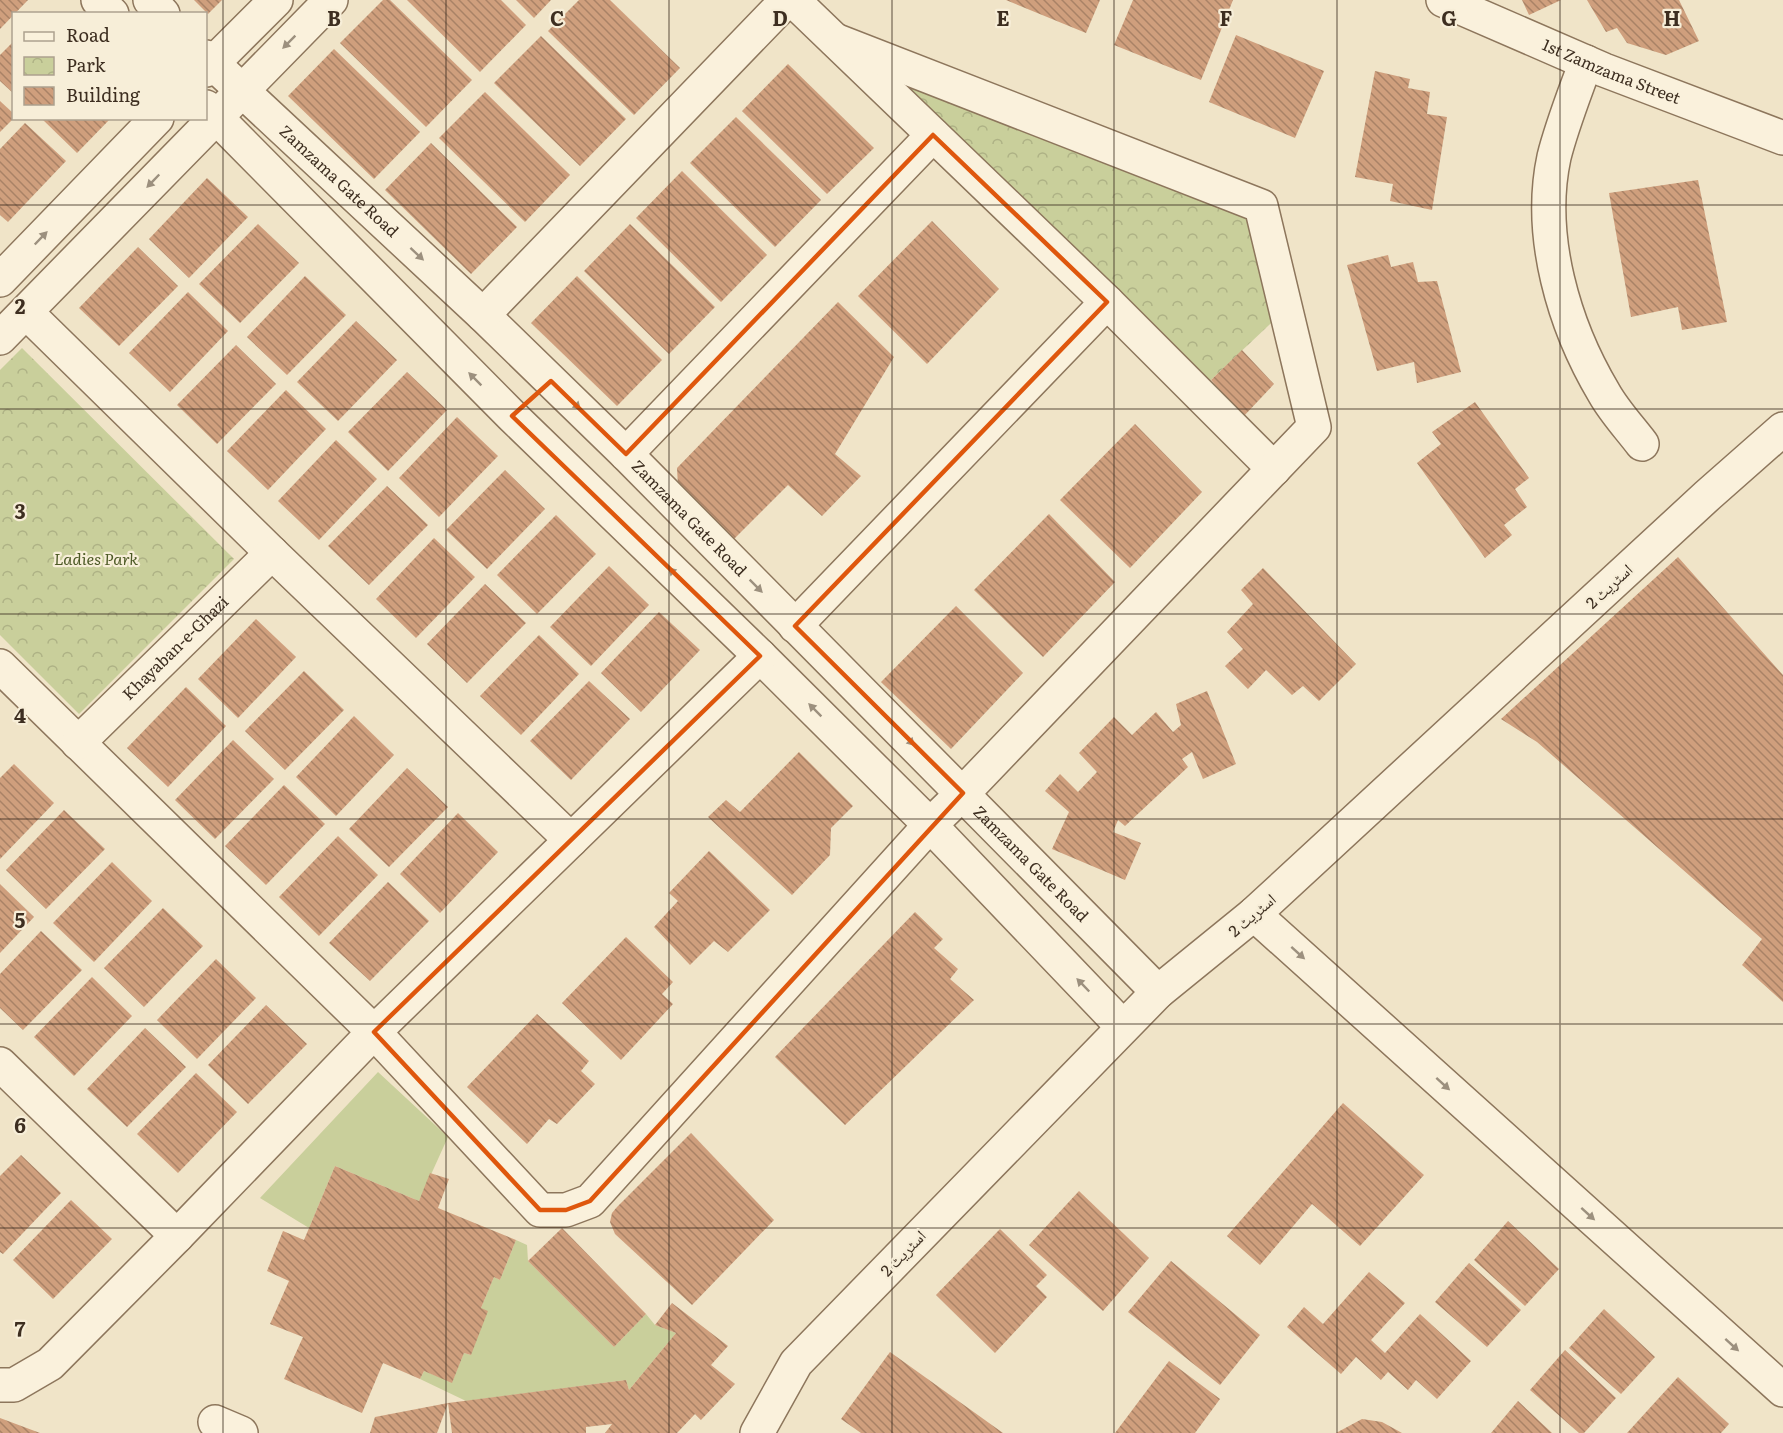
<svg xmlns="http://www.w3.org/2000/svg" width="1783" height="1433" viewBox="0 0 1783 1433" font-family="Literata,'Noto Naskh Arabic',serif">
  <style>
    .green { fill: #c9cf9b }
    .park { fill: url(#park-crowns) }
    .building { fill: url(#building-back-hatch) }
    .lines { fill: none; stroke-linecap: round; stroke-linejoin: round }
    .minor-casing { stroke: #8d765c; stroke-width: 36 }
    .minor { stroke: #faf1dc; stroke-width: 33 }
    .oneway { fill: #9c907e }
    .marked { fill: none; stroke: #df570d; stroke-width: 4.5; stroke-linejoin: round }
    .grid { fill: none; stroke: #3d2e20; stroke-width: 1.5; stroke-opacity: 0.55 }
    .labels { text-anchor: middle; stroke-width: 4.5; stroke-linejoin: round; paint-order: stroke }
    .street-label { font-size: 16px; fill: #3d2e20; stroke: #f7eed8 }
    .park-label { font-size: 16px; font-style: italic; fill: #4d5a26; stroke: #f7eed8 }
    .grid-label { font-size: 20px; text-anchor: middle; font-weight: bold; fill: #3d2e20; stroke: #f7eed8; stroke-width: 4.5; stroke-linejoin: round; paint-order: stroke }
  </style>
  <defs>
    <pattern id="park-crowns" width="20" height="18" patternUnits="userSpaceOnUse" patternTransform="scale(1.5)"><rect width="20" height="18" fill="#c9cf9b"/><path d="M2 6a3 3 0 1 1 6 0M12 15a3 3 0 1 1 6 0" fill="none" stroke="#aeb285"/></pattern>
    <pattern id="building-back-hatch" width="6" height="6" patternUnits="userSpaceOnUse" patternTransform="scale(1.5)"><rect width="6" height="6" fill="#cf9f7d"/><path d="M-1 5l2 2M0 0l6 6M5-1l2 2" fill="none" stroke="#a98266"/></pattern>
  </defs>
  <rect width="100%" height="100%" fill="#f0e4c8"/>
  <!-- green -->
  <g class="green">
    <path d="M378,1072L448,1137L419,1201L335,1166L309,1228L260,1198Z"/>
    <path d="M516,1240L527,1245L528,1261L614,1347L646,1314L655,1325L676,1333L629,1390L626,1380L466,1401L420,1379L424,1371L452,1382L464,1353L471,1355L481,1308L494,1277L500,1280Z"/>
  </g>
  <!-- park -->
  <g class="park">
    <path d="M835,40L1261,206L1286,309L1198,392Z"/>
    <path d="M22,348L234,559L79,714L0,635V370Z"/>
  </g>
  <!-- building -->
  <g class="building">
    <path d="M0,0H28L0,29Z"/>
    <path d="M194,0H222L208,14Z"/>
    <path d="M383,0H390L472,80L426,127L340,43Z"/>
    <path d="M407,0H501L526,25L480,72Z"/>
    <path d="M516,0H551L534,18Z"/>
    <path d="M579,0H610L680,68L634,115L548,31Z"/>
    <path d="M1006,0H1100L1086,33Z"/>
    <path d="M1133,0H1233L1201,80L1114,45Z"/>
    <path d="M1522,0H1561L1529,15Z"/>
    <path d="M1587,0H1679L1699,41L1666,55L1627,43L1617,28L1606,32Z"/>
    <path d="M1236,35L1324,71L1295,138L1209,102Z"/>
    <path d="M541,36L626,119L580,166L494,83Z"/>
    <path d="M14,41V94L0,81V55Z"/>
    <path d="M334,49L420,132L374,179L288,96Z"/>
    <path d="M788,64L874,148L827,194L742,111Z"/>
    <path d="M1375,71L1410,79L1408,88L1430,92L1427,114L1447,117L1432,210L1390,201L1393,184L1355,177Z"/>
    <path d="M485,92L570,175L525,222L439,138Z"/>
    <path d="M0,101L14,114V118L0,132Z"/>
    <path d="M736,117L821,200L775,247L690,163Z"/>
    <path d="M41,118H111L77,153Z"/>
    <path d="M25,123L66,161L8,222L0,215V149Z"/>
    <path d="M431,143L517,227L471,274L385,190Z"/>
    <path d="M682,171L767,255L721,302L636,218Z"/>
    <path d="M207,178L248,217L189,278L149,239Z"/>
    <path d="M1698,180L1727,322L1682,330L1678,307L1631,317L1609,193Z"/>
    <path d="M932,221L999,289L927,364L858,296Z"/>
    <path d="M258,224L299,263L240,323L199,284Z"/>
    <path d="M630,224L715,307L669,354L584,271Z"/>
    <path d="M138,247L178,286L119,346L79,308Z"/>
    <path d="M1388,255L1391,267L1413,262L1418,282L1437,281L1461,372L1417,383L1414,362L1377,371L1347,265Z"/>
    <path d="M305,276L346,315L287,375L247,337Z"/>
    <path d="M577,276L662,360L617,406L531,323Z"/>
    <path d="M188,292L228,331L170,392L129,353Z"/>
    <path d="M838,302L894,357L835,454L861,476L822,516L788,485L734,539L678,486L677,468Z"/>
    <path d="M356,321L397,360L338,421L297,382Z"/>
    <path d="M236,345L276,384L217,444L177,405Z"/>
    <path d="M1242,350L1274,384L1243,417L1211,380Z"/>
    <path d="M407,372L447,410L388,471L348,432Z"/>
    <path d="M286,390L326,429L268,490L227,451Z"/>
    <path d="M1475,402L1529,478L1515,489L1527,507L1504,525L1512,535L1485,558L1417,463L1441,444L1432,432Z"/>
    <path d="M457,417L498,456L439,517L399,478Z"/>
    <path d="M1135,424L1202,492L1130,568L1060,500Z"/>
    <path d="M336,440L377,479L319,540L278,501Z"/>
    <path d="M505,470L545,509L487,569L446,530Z"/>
    <path d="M387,486L428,525L369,585L328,546Z"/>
    <path d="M1049,514L1115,582L1043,657L974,590Z"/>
    <path d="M556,515L596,554L537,614L497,575Z"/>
    <path d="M434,538L475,577L416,638L376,599Z"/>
    <path d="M1678,557L1783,675V1002L1742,965L1762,939L1537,742L1501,719Z"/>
    <path d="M609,566L649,605L591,666L550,627Z"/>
    <path d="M1263,568L1356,664L1319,701L1303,686L1292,695L1266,670L1248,689L1225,666L1243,649L1227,632L1253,604L1241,590Z"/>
    <path d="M485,584L526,623L467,683L427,644Z"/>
    <path d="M956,606L1023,673L951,749L881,682Z"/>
    <path d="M659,612L700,650L641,712L601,673Z"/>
    <path d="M256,619L296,657L238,718L198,679Z"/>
    <path d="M539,635L579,674L521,735L480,696Z"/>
    <path d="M304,671L344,710L285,770L245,731Z"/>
    <path d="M589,681L630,719L571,780L530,741Z"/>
    <path d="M186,687L226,726L168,787L127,748Z"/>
    <path d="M1207,691L1236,764L1203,779L1192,752L1182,759L1188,767L1125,826L1118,820L1113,832L1141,843L1125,880L1052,849L1069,812L1045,791L1060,774L1078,792L1097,772L1079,753L1114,717L1132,735L1156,712L1173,732L1181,725L1176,704Z"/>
    <path d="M354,716L394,755L336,816L296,777Z"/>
    <path d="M233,740L274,779L215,839L175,800Z"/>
    <path d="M799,752L853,806L831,828L830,855L792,895L708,817L726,800L740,812Z"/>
    <path d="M14,764L54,803L0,859V778Z"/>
    <path d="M407,768L448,807L389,867L349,829Z"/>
    <path d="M284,785L325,824L266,885L225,846Z"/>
    <path d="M64,810L105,849L46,909L6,870Z"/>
    <path d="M458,813L498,852L440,913L400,874Z"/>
    <path d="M338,836L378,875L319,936L279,897Z"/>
    <path d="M709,851L770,910L728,952L714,941L690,965L654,927L678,901L669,893Z"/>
    <path d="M112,862L152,901L94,962L53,923Z"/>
    <path d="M388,882L429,921L370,981L329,943Z"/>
    <path d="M0,884L34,917L0,953Z"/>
    <path d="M163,908L203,946L144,1007L104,968Z"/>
    <path d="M915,912L943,939L934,948L958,969L950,979L974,1000L845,1125L775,1057Z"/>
    <path d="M41,931L82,970L23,1030L0,1008V974Z"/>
    <path d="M626,937L673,982L662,994L673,1004L621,1060L562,1003Z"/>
    <path d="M216,959L256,998L197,1059L157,1020Z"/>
    <path d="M92,977L132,1016L74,1076L34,1037Z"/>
    <path d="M266,1005L307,1044L248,1104L208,1065Z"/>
    <path d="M537,1014L589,1061L581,1071L595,1084L557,1124L549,1119L527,1144L467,1087Z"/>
    <path d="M145,1028L186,1067L127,1127L87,1089Z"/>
    <path d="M196,1073L237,1112L178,1173L137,1134Z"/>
    <path d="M1343,1103L1424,1175L1360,1246L1312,1204L1260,1265L1227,1236Z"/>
    <path d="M691,1133L774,1220L692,1305L615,1234L610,1222L612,1213L617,1207Z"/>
    <path d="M21,1155L61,1193L3,1254L0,1252V1176Z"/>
    <path d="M335,1166L419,1201L430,1173L449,1179L438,1208L516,1240L500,1280L494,1277L481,1308L488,1311L471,1355L464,1353L452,1383L424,1371L420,1379L383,1363L362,1413L284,1379L303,1337L270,1324L289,1281L267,1271L283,1231L304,1240Z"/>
    <path d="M1079,1191L1149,1258L1103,1311L1029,1245Z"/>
    <path d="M71,1200L112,1239L53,1299L13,1260Z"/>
    <path d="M1508,1221L1559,1269L1525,1306L1474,1260Z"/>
    <path d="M562,1228L646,1314L614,1347L528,1261Z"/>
    <path d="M1000,1229L1047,1275L1036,1286L1047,1297L995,1353L936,1295Z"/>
    <path d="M1171,1261L1260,1335L1220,1385L1128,1312Z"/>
    <path d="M1469,1263L1521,1310L1487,1347L1435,1302Z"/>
    <path d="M1369,1272L1405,1303L1371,1340L1385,1353L1420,1314L1471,1361L1437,1399L1416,1380L1408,1390L1388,1372L1381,1380L1356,1357L1341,1374L1287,1327L1304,1307L1323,1324Z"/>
    <path d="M672,1303L728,1346L711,1365L735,1384L701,1420L695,1414L677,1433H605L612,1424L586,1427V1433H452L448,1403L626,1380L629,1390L676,1333L655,1325Z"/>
    <path d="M1604,1309L1655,1357L1621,1394L1569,1348Z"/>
    <path d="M1565,1350L1616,1398L1584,1433H1579L1530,1390Z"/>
    <path d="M890,1352L1003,1433H861L841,1419Z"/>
    <path d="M1169,1361L1220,1399L1195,1433H1115Z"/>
    <path d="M1678,1377L1729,1424L1721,1433H1627Z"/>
    <path d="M1518,1401L1552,1433H1491Z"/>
    <path d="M448,1403L437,1433H370L375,1417Z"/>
    <path d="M0,1418L40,1433H0Z"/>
    <path d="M1362,1419L1382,1422L1402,1433H1336Z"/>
  </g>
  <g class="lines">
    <defs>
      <g id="minor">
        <path d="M98,0L112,14"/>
        <path d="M150,0L163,14"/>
        <path d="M793,0L1107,302L1274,469"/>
        <path id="s1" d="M1443,0L1604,70L1783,138"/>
        <path id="s2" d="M206,57L483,315L626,454L1158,992"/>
        <path d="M1586,62C1575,93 1562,125 1554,157C1537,236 1564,326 1604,393C1614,411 1629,427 1642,444"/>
        <path d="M206,70L276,0"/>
        <path d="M206,107L512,416L760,656L930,825L1123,1027"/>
        <path d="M0,280L157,118"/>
        <path d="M26,312L272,553L571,840"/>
        <path d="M483,315L787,0"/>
        <path d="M0,338L331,0"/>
        <path d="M626,454L933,135"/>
        <path d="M795,626L1107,302"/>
        <path d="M0,666L374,1032L540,1210H566L590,1201L930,825L963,793L1314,427L1261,206L835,40"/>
        <path id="s3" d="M78,743L272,553"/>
        <path d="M1254,914L1783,1390"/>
        <path d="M0,1064L177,1236"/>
        <path d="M0,1385H14L50,1364L177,1236L374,1032L760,656"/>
        <path d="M215,1422L241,1433"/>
        <path d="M757,1433L796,1363L1158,992L1254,914L1708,495L1783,429"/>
      </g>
    </defs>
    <!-- minor casing -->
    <use href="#minor" class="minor-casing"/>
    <!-- minor -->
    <use href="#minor" class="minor"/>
  </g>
  <!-- one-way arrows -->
  <defs><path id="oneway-solid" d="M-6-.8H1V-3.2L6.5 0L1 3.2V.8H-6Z" transform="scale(1.5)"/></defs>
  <g class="oneway">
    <use href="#oneway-solid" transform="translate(289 42) rotate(135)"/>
    <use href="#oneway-solid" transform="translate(153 181) rotate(134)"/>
    <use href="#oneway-solid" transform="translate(41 238) rotate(-46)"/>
    <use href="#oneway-solid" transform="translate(417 254) rotate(43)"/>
    <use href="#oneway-solid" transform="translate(475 379) rotate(-135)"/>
    <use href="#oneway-solid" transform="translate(574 403) rotate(44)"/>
    <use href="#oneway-solid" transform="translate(675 574) rotate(-136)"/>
    <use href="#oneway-solid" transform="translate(756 586) rotate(45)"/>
    <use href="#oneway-solid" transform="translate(815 710) rotate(-135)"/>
    <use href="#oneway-solid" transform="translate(908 739) rotate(45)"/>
    <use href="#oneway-solid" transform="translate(1298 953) rotate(42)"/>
    <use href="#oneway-solid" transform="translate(1083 985) rotate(-134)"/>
    <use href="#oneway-solid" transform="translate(1443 1084) rotate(42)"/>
    <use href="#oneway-solid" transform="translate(1588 1214) rotate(42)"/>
    <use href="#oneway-solid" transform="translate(1732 1345) rotate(42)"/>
  </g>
  <!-- marked area -->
  <path class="marked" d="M933,135L1107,302L795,626L963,793L590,1201L566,1210H540L374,1032L760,656L512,416L551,381L626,454Z"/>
  <!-- grid -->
  <path class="grid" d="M223,0V1433M446,0V1433M669,0V1433M892,0V1433M1114,0V1433M1337,0V1433M1560,0V1433M0,205H1783M0,409H1783M0,614H1783M0,819H1783M0,1024H1783M0,1228H1783"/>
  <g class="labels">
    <!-- street labels -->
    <g class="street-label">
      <text dy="6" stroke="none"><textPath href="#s1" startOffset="183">1st Zamzama Street</textPath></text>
      <text dy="6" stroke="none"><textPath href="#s2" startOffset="182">Zamzama Gate Road</textPath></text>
      <text dy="6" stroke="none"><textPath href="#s2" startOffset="668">Zamzama Gate Road</textPath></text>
      <text transform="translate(1609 586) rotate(-43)" y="6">اسٹریٹ 2</text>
      <text dy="6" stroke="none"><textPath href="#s3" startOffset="136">Khayaban-e-Ghazi</textPath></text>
      <text dy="6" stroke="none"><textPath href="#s2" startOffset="1154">Zamzama Gate Road</textPath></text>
      <text transform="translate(1252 915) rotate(-41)" y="6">اسٹریٹ 2</text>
      <text transform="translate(903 1253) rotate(-46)" y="6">اسٹریٹ 2</text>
    </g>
    <!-- park labels -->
    <g class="park-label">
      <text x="96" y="565">Ladies Park</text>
    </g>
  </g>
  <g class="grid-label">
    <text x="334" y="26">B</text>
    <text x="557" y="26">C</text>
    <text x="780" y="26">D</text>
    <text x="1003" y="26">E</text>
    <text x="1226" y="26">F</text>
    <text x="1449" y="26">G</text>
    <text x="1672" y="26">H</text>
    <text x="20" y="314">2</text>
    <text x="20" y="519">3</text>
    <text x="20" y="723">4</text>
    <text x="20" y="928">5</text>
    <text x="20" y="1133">6</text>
    <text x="20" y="1337">7</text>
  </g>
  <!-- legend -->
  <rect x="12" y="12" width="195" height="108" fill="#f7eed8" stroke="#ada18e" stroke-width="1.5"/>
  <rect x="24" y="32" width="30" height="9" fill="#faf1dc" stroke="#ada18e" stroke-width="1.5"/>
  <text x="66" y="42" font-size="18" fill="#3d2e20">Road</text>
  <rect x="24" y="57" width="30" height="18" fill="url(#park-crowns)" stroke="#ada18e" stroke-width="1.5"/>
  <text x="66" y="72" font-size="18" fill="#3d2e20">Park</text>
  <rect x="24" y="87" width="30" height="18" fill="url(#building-back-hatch)" stroke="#ada18e" stroke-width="1.5"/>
  <text x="66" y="102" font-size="18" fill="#3d2e20">Building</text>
</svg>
